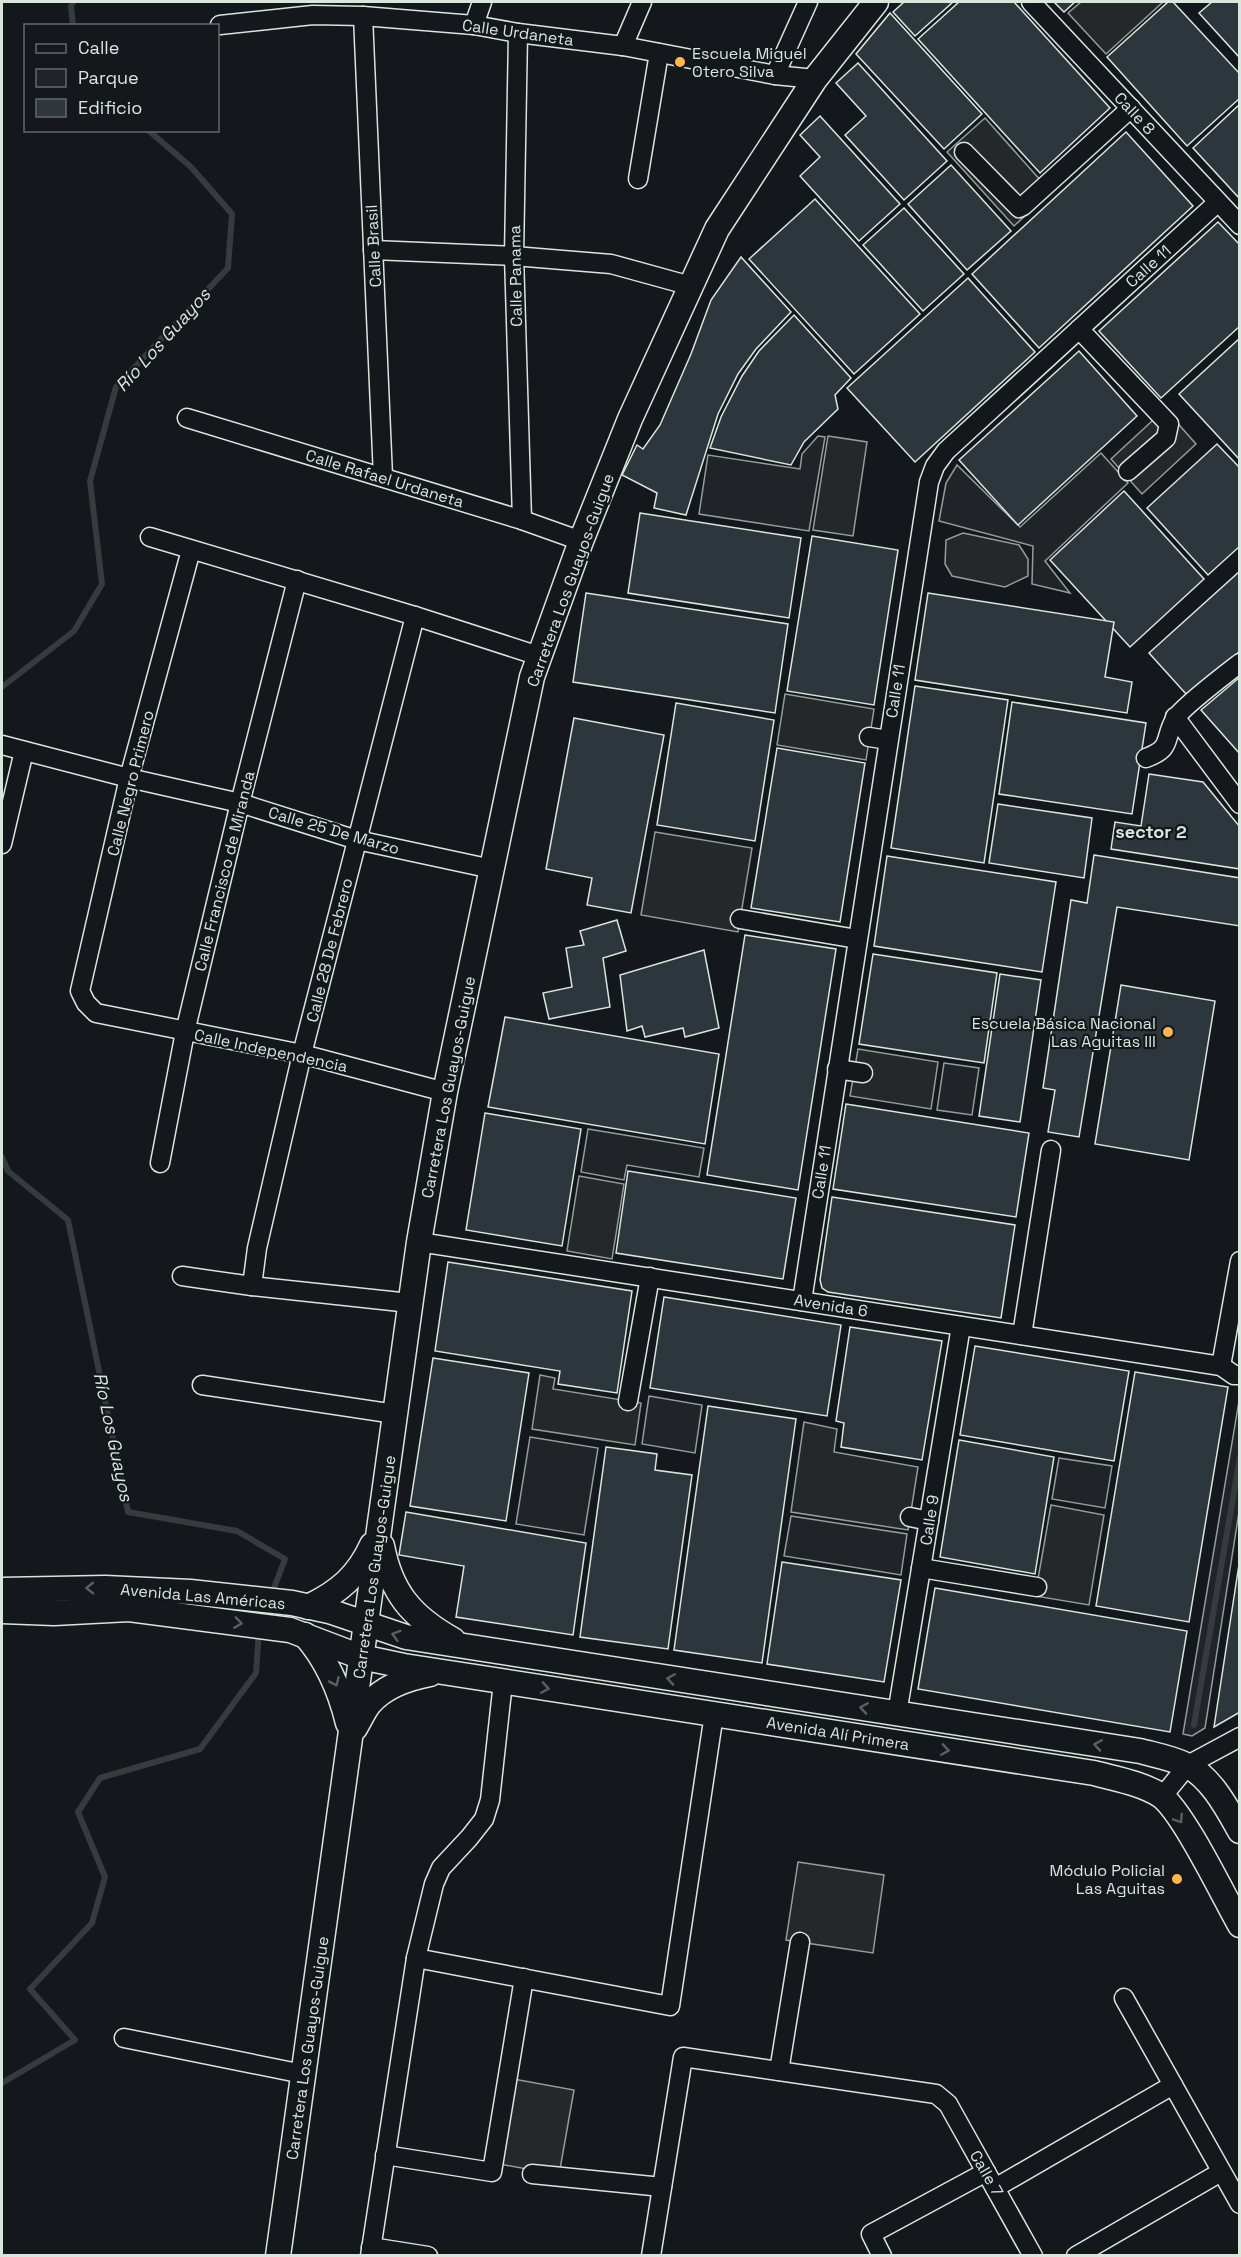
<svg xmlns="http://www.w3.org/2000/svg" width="1241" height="2257" viewBox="0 0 1241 2257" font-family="'Space Grotesk',sans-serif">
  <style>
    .green { fill: #202428; stroke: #939e99; stroke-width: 1.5 }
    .parking { fill: #24282b; stroke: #939e99; stroke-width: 1.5 }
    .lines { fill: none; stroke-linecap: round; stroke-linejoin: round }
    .stream { stroke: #363b3e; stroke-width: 6 }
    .building { fill: #2c363c; stroke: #d8e6dc; stroke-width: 1.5 }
    .street-casing { stroke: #d8e6dc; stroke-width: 21 }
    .secondary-casing { stroke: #d8e6dc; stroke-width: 27 }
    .street { stroke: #14181c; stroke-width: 18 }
    .secondary { stroke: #14181c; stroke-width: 24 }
    .oneway { stroke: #59605f }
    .poi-dot { fill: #ffb74d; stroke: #14181c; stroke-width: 2 }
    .labels { text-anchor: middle; stroke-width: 4.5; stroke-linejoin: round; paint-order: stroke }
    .street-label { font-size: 16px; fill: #d8e6dc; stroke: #14181c }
    .poi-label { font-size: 16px; fill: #d8e6dc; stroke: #14181c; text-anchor: end }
    .water-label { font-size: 18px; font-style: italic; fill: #d8e6dc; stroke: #14181c }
    .neighbourhood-label { font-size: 18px; font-weight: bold; fill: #d8e6dc; stroke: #14181c }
  </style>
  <rect width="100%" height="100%" fill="#14181c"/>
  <!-- green -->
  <g class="green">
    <path d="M818,436L825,437L809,531L699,514L708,455L800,469L802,454Z"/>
    <path d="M1101,453L1128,483L1045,561L1070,593L1032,584L1033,546L939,521L946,483L957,465L1020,527Z"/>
    <path d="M944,1063L979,1068L972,1115L937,1110Z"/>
    <path d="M588,1129L704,1148L699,1177L627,1165L624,1180L581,1172Z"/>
    <path d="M649,1396L702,1405L695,1453L642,1444Z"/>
    <path d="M1239,1401V1512L1205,1728L1192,1736L1183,1734Z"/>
    <path d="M530,1437L598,1448L584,1535L516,1524Z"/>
    <path d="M1059,1458L1112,1466L1105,1508L1052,1499Z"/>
    <path d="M791,1516L907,1534L901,1575L784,1556Z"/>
  </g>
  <!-- parking -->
  <g class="parking">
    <path d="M1081,2H1163L1106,54L1068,13Z"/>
    <path d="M985,118L1051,192L1014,226L947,152Z"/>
    <path d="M1165,409L1196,444L1142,494L1111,459Z"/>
    <path d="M828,436L867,442L853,536L813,530Z"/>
    <path d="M963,533L1019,545L1028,559V576L1005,587L952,576L945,564L946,540Z"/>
    <path d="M785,694L874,709L866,760L777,745Z"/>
    <path d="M655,832L752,848L738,932L641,915Z"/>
    <path d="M858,1049L938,1062L931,1109L850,1096Z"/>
    <path d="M579,1176L624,1184L612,1259L567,1251Z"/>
    <path d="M540,1375L555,1378L553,1389L641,1403L635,1445L532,1429Z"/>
    <path d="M804,1422L837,1429L834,1452L918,1467L908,1530L791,1512Z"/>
    <path d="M1051,1505L1104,1515L1089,1605L1035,1596Z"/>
    <path d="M798,1862L884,1875L873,1953L786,1940Z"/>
    <path d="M508,2078L574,2090L559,2175L494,2163Z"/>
  </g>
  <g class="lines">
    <!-- stream -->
    <g class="stream">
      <path d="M73,2L71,6L73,26"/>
      <path d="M2,687L74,631L102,584L90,481L116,387L228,268L232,214L191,167L148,130"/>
      <path d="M2,1157L8,1171L68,1220L128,1512L237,1531L285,1559L271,1596"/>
      <path d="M1194,1725L1240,1457"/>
      <path d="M2,2083L75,2040L30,1989L92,1923L105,1877L78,1812L100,1778L200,1749L256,1673L259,1630"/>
    </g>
  </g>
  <!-- building -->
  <g class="building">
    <path d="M904,2H953L915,36L893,12Z"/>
    <path d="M959,2H1014L1110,108L1040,173L918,39Z"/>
    <path d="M1054,2H1075L1064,12Z"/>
    <path d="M1168,2H1173L1240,74V98L1187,146L1107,57Z"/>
    <path d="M1212,2H1240V58L1199,13Z"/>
    <path d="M890,13L982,114L944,149L856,54Z"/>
    <path d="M858,63L947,161L904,200L845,135L866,116L836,83Z"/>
    <path d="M1240,104V199L1193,148Z"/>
    <path d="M820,116L900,204L859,241L800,176L820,157L800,135Z"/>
    <path d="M1126,132L1193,206L1039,348L972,274Z"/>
    <path d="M951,165L1011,231L967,270L908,204Z"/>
    <path d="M815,199L920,314L854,374L749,259Z"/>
    <path d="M904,208L964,274L923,311L863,245Z"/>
    <path d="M1218,222L1240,245V326L1161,398L1099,331Z"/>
    <path d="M741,257L791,312L756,349L738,374L718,414L686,515L654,508L657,493L622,475L637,445L643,449L660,425L691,354L711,300Z"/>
    <path d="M968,278L1035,352L915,462L847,388Z"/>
    <path d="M794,315L851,378L835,395L838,409L804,442L791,465L710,448L721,417L742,376L759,351Z"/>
    <path d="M1240,338V460L1179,394Z"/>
    <path d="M1079,351L1137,416L1018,525L959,460Z"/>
    <path d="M1217,444L1240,468V546L1208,575L1147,508Z"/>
    <path d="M1124,491L1204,579L1130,647L1050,560Z"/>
    <path d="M640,513L801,538L789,618L628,593Z"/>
    <path d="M812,536L898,550L874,705L787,691Z"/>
    <path d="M1240,571V651L1187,695L1149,653Z"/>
    <path d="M586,593L788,624L775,713L573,682Z"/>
    <path d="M928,593L1114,622L1105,677L1132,682L1127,713L915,680Z"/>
    <path d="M1240,677V754L1201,710Z"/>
    <path d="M915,686L1008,700L984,863L891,848Z"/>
    <path d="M1012,702L1146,723L1132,814L999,794Z"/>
    <path d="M676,703L774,720L755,841L657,825Z"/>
    <path d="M574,718L664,735L631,913L587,905L592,878L546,869Z"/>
    <path d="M777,748L865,763L840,922L751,908Z"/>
    <path d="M1149,774L1203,782L1240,827V869L1111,849L1115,822L1141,826Z"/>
    <path d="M998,804L1092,818L1084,878L989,863Z"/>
    <path d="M1094,855L1240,878V926L1117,907L1079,1137L1048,1132L1055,1090L1043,1088L1071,900L1087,903Z"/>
    <path d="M887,856L1056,882L1042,972L874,946Z"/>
    <path d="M617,920L626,951L603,958L610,1007L549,1019L543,993L572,987L566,948L584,945L580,931Z"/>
    <path d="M745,935L836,949L798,1190L707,1175Z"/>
    <path d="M704,950L719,1028L685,1037L683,1028L645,1037L642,1026L627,1031L620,975Z"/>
    <path d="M873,954L997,973L984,1063L859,1044Z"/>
    <path d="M1000,974L1041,980L1020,1122L979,1116Z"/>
    <path d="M1121,985L1215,1001L1189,1160L1095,1144Z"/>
    <path d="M505,1017L719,1054L705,1144L488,1107Z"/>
    <path d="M846,1104L1029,1133L1016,1217L833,1189Z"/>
    <path d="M485,1113L581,1129L562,1246L466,1230Z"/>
    <path d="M628,1171L796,1198L783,1279L616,1253Z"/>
    <path d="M832,1197L1015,1225L1001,1318L828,1292L822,1288L820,1280Z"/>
    <path d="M448,1262L632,1291L617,1393L558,1384L560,1371L435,1351Z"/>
    <path d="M664,1297L841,1325L827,1416L650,1388Z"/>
    <path d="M850,1327L942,1341L922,1460L841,1447L844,1423L836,1421Z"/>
    <path d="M975,1346L1129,1371L1114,1461L960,1435Z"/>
    <path d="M433,1358L529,1373L506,1521L410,1506Z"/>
    <path d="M1135,1372L1228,1387L1189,1622L1096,1606Z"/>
    <path d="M708,1406L796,1419L762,1663L674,1650Z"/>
    <path d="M959,1440L1054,1457L1035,1574L940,1557Z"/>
    <path d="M606,1447L657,1454L655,1470L692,1475L668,1649L580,1637Z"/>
    <path d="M406,1512L586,1543L573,1635L456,1617L464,1566L399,1555Z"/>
    <path d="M1240,1558V1712L1214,1727Z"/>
    <path d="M782,1562L901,1580L884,1682L767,1664Z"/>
    <path d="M935,1588L1187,1631L1170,1732L918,1689Z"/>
  </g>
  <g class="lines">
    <defs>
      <g id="street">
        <path d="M1031,2L1240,225"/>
        <path d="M363,16L383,477"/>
        <path d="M220,25L313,15L363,16L474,25L518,33L623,46L775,75L815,79"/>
        <path d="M474,25L482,2"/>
        <path d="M518,33L514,256L522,520"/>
        <path d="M623,46L642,2"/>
        <path d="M775,75L808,2"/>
        <path d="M964,152L1019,208L1023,206L1131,108"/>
        <path d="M638,179L659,53"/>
        <path d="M373,250L514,256L611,264L691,286"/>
        <path d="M1079,329L1169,424L1166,438L1128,471"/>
        <path d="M187,418L522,520L581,541"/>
        <path d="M150,537L415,616L539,656"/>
        <path d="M191,550L129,778L80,991L86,1003L96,1013L302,1054L445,1092"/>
        <path d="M1175,717L1240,804"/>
        <path d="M869,737L888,740"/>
        <path d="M2,745L129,778L240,803L357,840L492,869"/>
        <path d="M1146,758C1173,748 1163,740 1175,719C1181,708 1227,673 1240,663"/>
        <path d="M2,844L24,751"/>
        <path d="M740,919L857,939"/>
        <path d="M837,1069L863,1073"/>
        <path d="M160,1163L185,1032L240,803L297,580"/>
        <path d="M419,1242L1221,1366L1234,1375H1240"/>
        <path d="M182,1276L252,1286L410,1303"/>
        <path d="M252,1286L257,1248L302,1054L415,616"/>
        <path d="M802,1301L929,482L935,466L946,451L1218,202"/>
        <path d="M1022,1335L1051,1150"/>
        <path d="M1221,1366L1240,1261"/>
        <path d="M202,1385L395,1414"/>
        <path d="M628,1401L650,1277"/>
        <path d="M910,1517L929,1521"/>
        <path d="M921,1568L1037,1587"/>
        <path d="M897,1714L961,1326"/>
        <path d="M1162,1797L1188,1765L1240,1737"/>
        <path d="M416,1958L670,2006L714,1714"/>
        <path d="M1124,1998L1240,2204"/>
        <path d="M124,2038L303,2074"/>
        <path d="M779,2071L800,1942"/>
        <path d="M385,2155L492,2172L524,1978"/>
        <path d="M532,2174L662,2187"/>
        <path d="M995,2188L1173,2085"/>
        <path d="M371,2247L428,2256"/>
        <path d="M370,2256L416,1958L434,1884L441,1868L469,1838L484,1819L490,1800L503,1682"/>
        <path d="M651,2256L683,2057L936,2094L948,2104L1033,2256"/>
        <path d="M882,2256L871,2234L986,2172"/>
        <path d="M1076,2256L1221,2172"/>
      </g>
      <g id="secondary">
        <path d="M382,1546C391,1593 412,1617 453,1640"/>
        <path d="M2,1590L105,1588L190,1592L292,1603L329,1611L406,1637L1140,1751C1155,1755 1172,1758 1186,1765C1211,1777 1227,1808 1240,1831"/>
        <path d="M308,1607C339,1592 358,1576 372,1545"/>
        <path d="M2,1611L54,1613L129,1609L290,1630L361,1657L404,1666L1094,1773C1116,1779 1141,1783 1160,1795C1183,1811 1224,1897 1240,1925"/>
        <path d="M305,1635C328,1661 340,1690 348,1723"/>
        <path d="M355,1728C360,1720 364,1710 370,1703C385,1686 409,1678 430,1674"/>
        <path d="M278,2256L419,1242L445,1092L532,677L581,541L630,419L717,229L815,79L876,2"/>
      </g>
    </defs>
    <!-- street casing -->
    <use href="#street" class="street-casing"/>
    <!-- secondary casing -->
    <use href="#secondary" class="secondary-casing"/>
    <!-- street -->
    <use href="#street" class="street"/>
    <!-- secondary -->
    <use href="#secondary" class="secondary"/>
  </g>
  <!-- one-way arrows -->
  <defs><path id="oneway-chevron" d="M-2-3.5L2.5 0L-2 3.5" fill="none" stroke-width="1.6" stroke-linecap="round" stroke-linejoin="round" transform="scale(1.5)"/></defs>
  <g class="oneway">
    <use href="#oneway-chevron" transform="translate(90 1588) rotate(179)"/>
    <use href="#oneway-chevron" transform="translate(238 1623) rotate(8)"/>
    <use href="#oneway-chevron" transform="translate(396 1635) rotate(-164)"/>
    <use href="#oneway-chevron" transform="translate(671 1679) rotate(-171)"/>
    <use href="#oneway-chevron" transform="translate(335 1682) rotate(66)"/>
    <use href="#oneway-chevron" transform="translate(545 1688) rotate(9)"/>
    <use href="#oneway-chevron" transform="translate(864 1708) rotate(-171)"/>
    <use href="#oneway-chevron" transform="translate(1098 1745) rotate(-171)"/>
    <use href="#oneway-chevron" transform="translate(945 1750) rotate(9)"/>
    <use href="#oneway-chevron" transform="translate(1179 1819) rotate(57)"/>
  </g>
  <!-- markers -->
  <g class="poi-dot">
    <circle cx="680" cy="62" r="6"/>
    <circle cx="1168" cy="1032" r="6"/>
    <circle cx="1177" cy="1879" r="6"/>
  </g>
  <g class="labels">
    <!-- street labels -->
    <g class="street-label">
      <text transform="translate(518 32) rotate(8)" y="6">Calle Urdaneta</text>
      <text transform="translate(1135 113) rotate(47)" y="6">Calle 8</text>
      <text transform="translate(373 246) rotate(-93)" y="6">Calle Brasil</text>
      <text transform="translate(1148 266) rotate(-42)" y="6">Calle 11</text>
      <text transform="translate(515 276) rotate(-91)" y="6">Calle Panama</text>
      <text transform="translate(385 478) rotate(17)" y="6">Calle Rafael Urdaneta</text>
      <text transform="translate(570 580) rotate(-70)" y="6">Carretera Los Guayos-Guigue</text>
      <text transform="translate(895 691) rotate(-81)" y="6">Calle 11</text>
      <text transform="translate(130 783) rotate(-76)" y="6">Calle Negro Primero</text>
      <text transform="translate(334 830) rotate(16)" y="6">Calle 25 De Marzo</text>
      <text transform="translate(224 871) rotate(-76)" y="6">Calle Francisco de Miranda</text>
      <text transform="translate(329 950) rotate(-76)" y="6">Calle 28 De Febrero</text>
      <text transform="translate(271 1050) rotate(12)" y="6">Calle Independencia</text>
      <text transform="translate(448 1087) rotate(-79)" y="6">Carretera Los Guayos-Guigue</text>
      <text transform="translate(821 1172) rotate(-81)" y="6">Calle 11</text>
      <text transform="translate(831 1305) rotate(9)" y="6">Avenida 6</text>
      <text transform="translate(929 1520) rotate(-81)" y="6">Calle 9</text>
      <text transform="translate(374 1567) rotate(-82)" y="6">Carretera Los Guayos-Guigue</text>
      <text transform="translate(203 1596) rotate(5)" y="6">Avenida Las Américas</text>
      <text transform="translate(838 1733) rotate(9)" y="6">Avenida Alí Primera</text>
      <text transform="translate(307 2048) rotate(-82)" y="6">Carretera Los Guayos-Guigue</text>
      <text transform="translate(987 2173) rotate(60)" y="6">Calle 7</text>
    </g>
    <!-- poi labels -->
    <g class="poi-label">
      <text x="692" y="59" text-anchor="start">Escuela Miguel<tspan x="692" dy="18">Otero Silva</tspan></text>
      <text x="1156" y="1029">Escuela Básica Nacional<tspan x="1156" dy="18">Las Aguitas III</tspan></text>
      <text x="1165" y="1876">Módulo Policial<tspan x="1165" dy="18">Las Aguitas</tspan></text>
    </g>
    <!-- water labels -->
    <g class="water-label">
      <text transform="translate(163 340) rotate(-48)" y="6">Río Los Guayos</text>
      <text transform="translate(113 1437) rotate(78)" y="6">Río Los Guayos</text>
    </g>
    <!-- neighbourhood labels -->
    <g class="neighbourhood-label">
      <text x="1151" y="838">sector 2</text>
    </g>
  </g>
  <!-- border -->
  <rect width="1241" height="2257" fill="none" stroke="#d8e6dc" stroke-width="6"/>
  <!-- legend -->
  <rect x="24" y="24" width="195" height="108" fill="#14181c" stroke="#626a69" stroke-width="1.5"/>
  <rect x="36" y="44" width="30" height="9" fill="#14181c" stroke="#626a69" stroke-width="1.5"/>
  <text x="78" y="54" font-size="18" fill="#d8e6dc">Calle</text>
  <rect x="36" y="69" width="30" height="18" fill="#202428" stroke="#626a69" stroke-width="1.5"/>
  <text x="78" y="84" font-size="18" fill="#d8e6dc">Parque</text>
  <rect x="36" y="99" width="30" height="18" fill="#2c363c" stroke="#626a69" stroke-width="1.5"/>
  <text x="78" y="114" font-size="18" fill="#d8e6dc">Edificio</text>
</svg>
